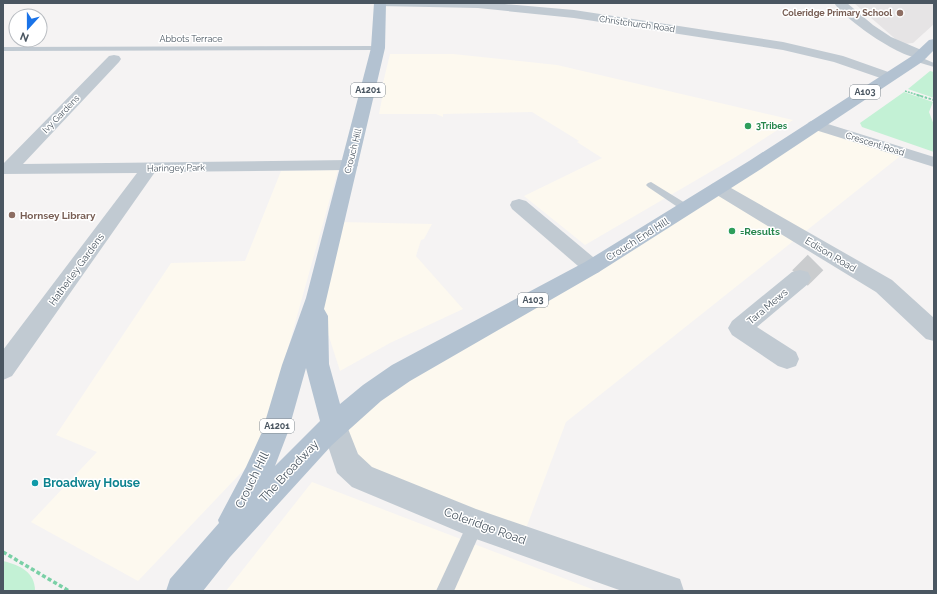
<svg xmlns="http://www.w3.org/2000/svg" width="937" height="594" viewBox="0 0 937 594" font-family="Raleway,sans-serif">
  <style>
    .commercial { fill: #fdf9ef }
    .education { fill: #e6e4e5 }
    .green { fill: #c3f1d5 }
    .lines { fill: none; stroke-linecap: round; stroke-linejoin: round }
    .street-tunnel { stroke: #caccce; stroke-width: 22; stroke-dasharray: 22 11; stroke-linecap: butt }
    .path-far2 { stroke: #7ad0a6; stroke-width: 1.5; stroke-dasharray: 2 1; stroke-linecap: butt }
    .path-far1 { stroke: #7ad0a6; stroke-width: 2; stroke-dasharray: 2.5 1.5; stroke-linecap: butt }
    .path { stroke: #7ad0a6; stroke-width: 3.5; stroke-dasharray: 4 2.5; stroke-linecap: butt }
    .lane { fill: #c1cad2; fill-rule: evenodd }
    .street { fill: #c1cad2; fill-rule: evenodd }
    .primary { fill: #b3c2d1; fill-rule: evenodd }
    .education-dot { fill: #8d6e63; stroke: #fff; stroke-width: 1.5 }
    .leisure-dot { fill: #2e9e5b; stroke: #fff; stroke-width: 1.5 }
    .culture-dot { fill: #0f9aa8; stroke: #fff; stroke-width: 1.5 }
    .labels { text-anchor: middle; stroke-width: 3; stroke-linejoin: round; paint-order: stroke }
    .far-education-label { font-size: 9px; font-weight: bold; fill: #785e54; stroke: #fff; text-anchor: end }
    .far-street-label { font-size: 9px; fill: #4a5661; stroke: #fff }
    .shield { fill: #fff; stroke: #808990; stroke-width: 1 }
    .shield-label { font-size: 9px; font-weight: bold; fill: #4a5661 }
    .far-leisure-label { font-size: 9px; font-weight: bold; fill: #27864d; stroke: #fff; text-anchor: start }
    .education-label { font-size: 10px; font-weight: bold; fill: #785e54; stroke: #fff; text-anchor: start }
    .leisure-label { font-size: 10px; font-weight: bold; fill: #27864d; stroke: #fff; text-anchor: start }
    .street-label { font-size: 10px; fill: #4a5661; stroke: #fff }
    .near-street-label { font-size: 12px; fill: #4a5661; stroke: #fff }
    .near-culture-label { font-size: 12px; font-weight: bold; fill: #0d838f; stroke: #fff; text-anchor: start }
  </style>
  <rect width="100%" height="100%" fill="#f5f3f3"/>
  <!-- commercial -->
  <g class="commercial">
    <path d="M390,54H453L557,65L793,120L734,158L585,245L524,196L602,158L577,142L579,141L532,112L443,114V117L436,114H379L385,83H383Z"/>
    <path d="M815,125L904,153L566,422L522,539L362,477L334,425Z"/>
    <path d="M338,170L258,455L138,581L31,522L97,452L56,435L171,263L245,261L281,171Z"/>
    <path d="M339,222L432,224L424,239L421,240L416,256L463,309L390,343L340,371L323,318L321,299Z"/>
    <path d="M312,482L416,522L597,591H226Z"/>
  </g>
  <!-- education -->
  <path class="education" d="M854,3H934V24L913,43L904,44L900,43Z"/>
  <!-- green -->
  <g class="green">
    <path d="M930,71L934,72V98L908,89Z"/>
    <path d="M904,92L933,102L929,112L934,125V152L862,127L860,123Z"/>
    <path d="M3,561C20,565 35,572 35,591H3Z"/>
  </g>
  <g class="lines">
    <!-- street-tunnel -->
    <path class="street-tunnel" d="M800,278L818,260"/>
    <!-- path-far2 -->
    <path class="path-far2" d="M905,91L921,96"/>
    <!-- path-far1 -->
    <path class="path-far1" d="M917,95L934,100"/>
    <!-- path -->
    <path class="path" d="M3,552L69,591"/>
    <!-- lane -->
    <g class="lane">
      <path d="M378,46L382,48L381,50L3,51V47Z"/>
      <path d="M914,57H920L934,63V67L914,61Z"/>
      <path d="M651,182L690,206L691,208L690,210H682L648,187L646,185L648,183Z"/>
      <path d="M476,516L482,518L484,524L454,591H436L470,518Z"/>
    </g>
    <!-- street -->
    <g class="street">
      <path d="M374,3H494L574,10L783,42L843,56L894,74L896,77L894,80L889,81L834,62L783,50L574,18L478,8L380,6L376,5Z"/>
      <path d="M834,3H847L873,25L891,37L926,52L928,55L926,58C905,63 846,20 834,3Z"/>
      <path d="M114,55L119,56L121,59L119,62L23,164L349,160L355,161L358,165L355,169L349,170L155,172L12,376L3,380V350L137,173L3,174V164L109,56Z"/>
      <path d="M815,120L934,157V167L809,128L807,125L809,122Z"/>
      <path d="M718,182L724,184L892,280L934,318V341L926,339L876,292L712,192L709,188L712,184Z"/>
      <path d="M519,199L526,201L599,262L602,267L599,272L592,275L585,272L512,209L510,205L512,201Z"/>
      <path d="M800,270L808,272L811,278L808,284L757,327L796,352L799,359L796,366L787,369L778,366L732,335L728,328L732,321L792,272Z"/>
      <path d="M334,413L343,416L358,454L372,467L476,509L668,575L680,579L684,591H622L476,539L352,487L337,473L321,425L325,416Z"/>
    </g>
    <!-- primary -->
    <path class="primary" d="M374,3H386L385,48L324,309L328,316L329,364L340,404L363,385L392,365L585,262L749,161L912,56L929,40L934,39V50L922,62L761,169L599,272L410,381L381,401L332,445L230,557L203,591H166L170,579L219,523L218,520L246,467L262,432L282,365L306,298L371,48ZM306,368L320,421L275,466L288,432Z"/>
  </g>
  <!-- markers -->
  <g class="education-dot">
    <circle cx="900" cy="13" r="4"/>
    <circle cx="12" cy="215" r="4"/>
  </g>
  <g class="leisure-dot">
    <circle cx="748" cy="126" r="4"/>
    <circle cx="732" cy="231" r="4"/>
  </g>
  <circle class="culture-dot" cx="35" cy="483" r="4"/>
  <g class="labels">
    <!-- far-education labels -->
    <g class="far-education-label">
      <text x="892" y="16">Coleridge Primary School</text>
    </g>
    <!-- far-street labels -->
    <g class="far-street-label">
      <text transform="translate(637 24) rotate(8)" y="3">Christchurch Road</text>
      <text x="191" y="42">Abbots Terrace</text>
      <text transform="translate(61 114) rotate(-46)" y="3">Ivy Gardens</text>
      <text transform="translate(875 144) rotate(17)" y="3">Crescent Road</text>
      <text transform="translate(353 151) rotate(-76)" y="3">Crouch Hill</text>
      <text transform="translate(176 168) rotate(-1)" y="3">Haringey Park</text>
    </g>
    <!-- shield labels -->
    <g class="shield">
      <rect x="351" y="83" width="34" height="14" rx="3"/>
      <rect x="850" y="85" width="30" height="14" rx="3"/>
      <rect x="518" y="293" width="30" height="14" rx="3"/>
      <rect x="260" y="419" width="34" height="14" rx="3"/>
    </g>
    <g class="shield-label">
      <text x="368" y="93">A1201</text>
      <text x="865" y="95">A103</text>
      <text x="533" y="303">A103</text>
      <text x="277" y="429">A1201</text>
    </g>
    <!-- far-leisure labels -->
    <g class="far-leisure-label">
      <text x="756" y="129">3Tribes</text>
    </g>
    <!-- education labels -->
    <g class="education-label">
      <text x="20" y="219">Hornsey Library</text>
    </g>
    <!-- leisure labels -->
    <g class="leisure-label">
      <text x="740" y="235">=Results</text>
    </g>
    <!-- street labels -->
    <g class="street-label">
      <text transform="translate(637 239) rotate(-32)" y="4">Crouch End Hill</text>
      <text transform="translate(831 254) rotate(31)" y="4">Edison Road</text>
      <text transform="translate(76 269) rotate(-54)" y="4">Hatherley Gardens</text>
      <text transform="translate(767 306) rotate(-40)" y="4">Tara Mews</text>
    </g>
    <!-- near-street labels -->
    <g class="near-street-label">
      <text transform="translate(289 471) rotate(-47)" y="4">The Broadway</text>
      <text transform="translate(252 480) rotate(-64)" y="4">Crouch Hill</text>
      <text transform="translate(485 526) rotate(20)" y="4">Coleridge Road</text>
    </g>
    <!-- near-culture labels -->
    <g class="near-culture-label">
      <text x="43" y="487">Broadway House</text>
    </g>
  </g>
  <!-- border -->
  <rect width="937" height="594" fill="none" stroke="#4a5661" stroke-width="8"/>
  <!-- north arrow -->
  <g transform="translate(28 28) rotate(201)"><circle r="19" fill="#ffffff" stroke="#b7bbc0"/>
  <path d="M0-3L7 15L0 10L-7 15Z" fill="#1a73e8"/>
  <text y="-6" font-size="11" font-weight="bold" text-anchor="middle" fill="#4a5661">N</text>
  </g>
</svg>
